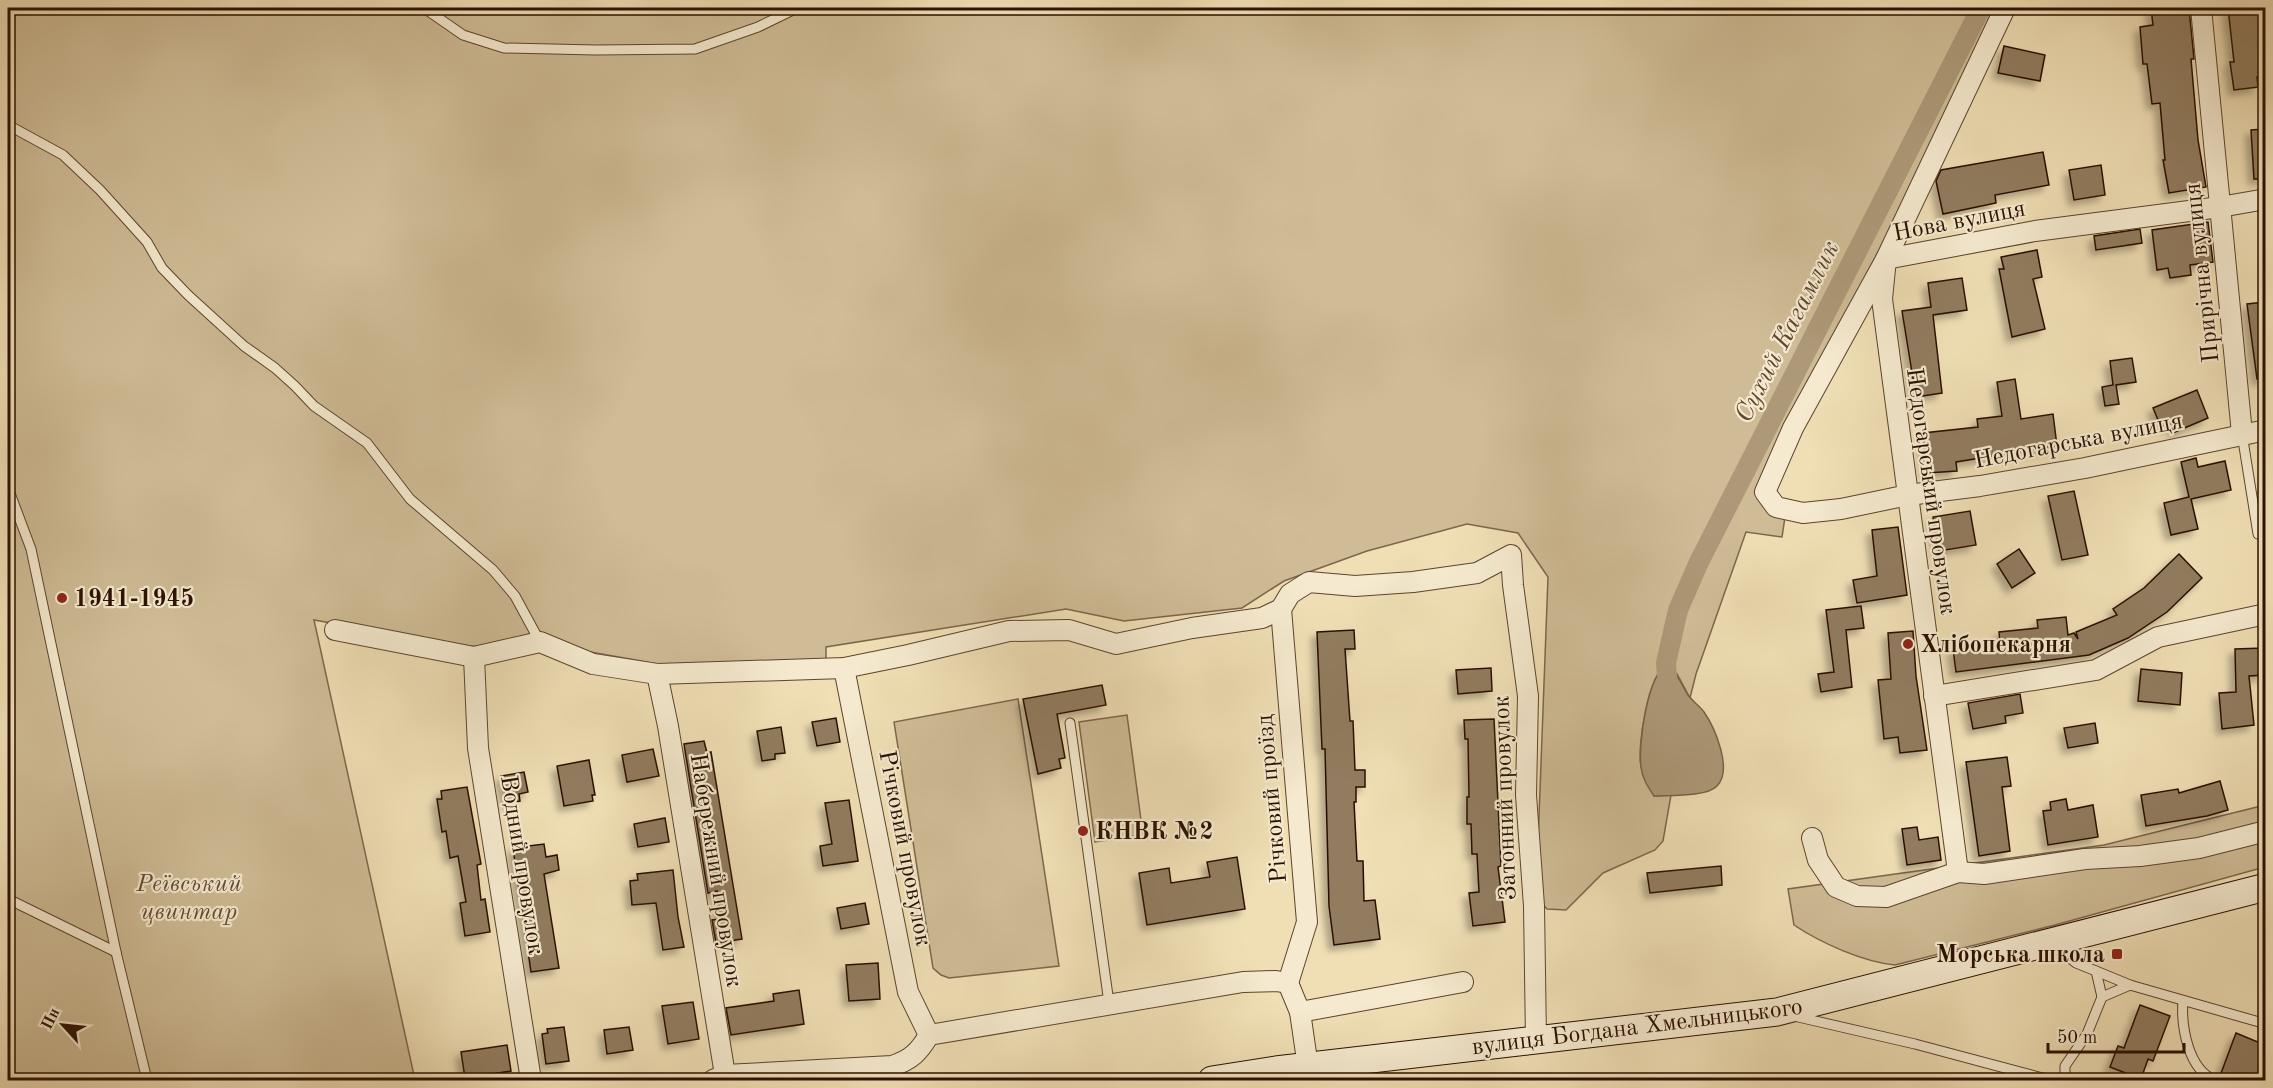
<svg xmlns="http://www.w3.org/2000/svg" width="2273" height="1088" viewBox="0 0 2273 1088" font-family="'Old Standard TT',serif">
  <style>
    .green { fill: #cfbc96; stroke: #7d664c; stroke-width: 1.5 }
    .water { fill: #ad9978; stroke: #796248; stroke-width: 1.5 }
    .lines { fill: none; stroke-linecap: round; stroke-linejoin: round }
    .canal { stroke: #ad9978; stroke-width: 20 }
    .building { fill: #917c5f; stroke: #2b1001; stroke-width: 1.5; filter: url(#shadow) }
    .lane-casing { stroke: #5c442e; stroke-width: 11 }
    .street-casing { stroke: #5c442e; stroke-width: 22 }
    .secondary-casing { stroke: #2b1001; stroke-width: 29 }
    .lane { stroke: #f5eacf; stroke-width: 9 }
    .street { stroke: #f5eacf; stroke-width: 20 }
    .secondary { stroke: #f5eacf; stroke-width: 27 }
    .poi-dot { fill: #8f2418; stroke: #f5eacf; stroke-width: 2 }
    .labels { text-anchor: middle; stroke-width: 4.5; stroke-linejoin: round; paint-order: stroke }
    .street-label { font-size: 24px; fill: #2b1001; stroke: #f5eacf }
    .poi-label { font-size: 24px; font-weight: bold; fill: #2b1001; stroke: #f5eacf; text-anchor: start }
    .park-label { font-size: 24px; font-style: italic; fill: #644c35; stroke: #f5eacf }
    .water-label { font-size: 26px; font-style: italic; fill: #5f4731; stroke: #f5eacf }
  </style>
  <defs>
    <filter id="shadow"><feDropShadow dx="-5.5" dy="5.5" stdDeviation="3" flood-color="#0004"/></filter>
  </defs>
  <rect width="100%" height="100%" fill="#f0dfb5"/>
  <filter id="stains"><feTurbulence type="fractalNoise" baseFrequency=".00333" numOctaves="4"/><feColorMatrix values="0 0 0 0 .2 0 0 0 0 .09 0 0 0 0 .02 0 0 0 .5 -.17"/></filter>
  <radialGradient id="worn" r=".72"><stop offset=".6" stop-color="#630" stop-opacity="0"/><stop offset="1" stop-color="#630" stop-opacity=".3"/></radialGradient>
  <!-- green -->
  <g class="green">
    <path d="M8,8H1997L1926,160L1824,356L1756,493L1785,517L1782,537L1746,532L1696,674L1690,698L1677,674L1667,665C1648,674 1637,747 1641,766C1643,776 1650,787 1654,796L1671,795L1663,841L1655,850L1603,873L1566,910L1547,909L1536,897L1548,577L1518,533L1467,524L1367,551L1284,581L1242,608L1124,621L1066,609L826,647V661L664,665L568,648L461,646L314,620L415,1080H8Z"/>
    <path d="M1018,699L1059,966L949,978L941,975L933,968L894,722Z"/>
    <path d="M1127,715L1143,835L1095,842L1079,722Z"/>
    <path d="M2265,805V867L2055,925L1895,965C1863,962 1821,943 1794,925L1788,889L2104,845Z"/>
  </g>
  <!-- water -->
  <path class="water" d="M1667,665C1678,673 1681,684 1688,695C1693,702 1700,706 1704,712C1715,728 1733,770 1717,786C1707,797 1670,795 1654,796C1648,787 1642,778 1641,767C1638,746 1647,675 1667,665Z"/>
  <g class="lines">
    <!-- canal -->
    <path class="canal" d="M1668,688L1666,663L1678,610L1699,562L1981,8"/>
  </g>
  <!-- building -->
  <g class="building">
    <path d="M2151,8H2189L2194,59H2191L2198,140L2206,187L2169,193L2163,160H2165L2160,103L2152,104L2147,64H2143L2140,27L2153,25Z"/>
    <path d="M2228,8H2265V76L2257,77L2258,87L2234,90L2230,62H2234Z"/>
    <path d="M2004,46L2045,55L2040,81L1998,73Z"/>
    <path d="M2265,129V179H2254L2251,130Z"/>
    <path d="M2043,152L2049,185L1995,195L1996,203L1943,214L1936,181L1941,170Z"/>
    <path d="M2101,165L2105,195L2074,200L2069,170Z"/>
    <path d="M2208,222L2213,262L2190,265L2191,275L2170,278L2168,268L2157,270L2152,230Z"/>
    <path d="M2140,229L2142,243L2096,250L2094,236Z"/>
    <path d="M2037,250L2042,277L2033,279L2045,329L2012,337L1999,269H2004L2001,257Z"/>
    <path d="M1962,278L1967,310L1933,315L1942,393L1916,397L1902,311L1931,307L1928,283Z"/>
    <path d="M2265,302V379H2257L2247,304Z"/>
    <path d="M2132,358L2136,382L2116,385L2119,404L2105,406L2102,387L2113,385L2110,361Z"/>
    <path d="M2015,379L2021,419L2053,414L2057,446L1956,462L1957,471L1927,473L1923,433L1978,427L1977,419L2002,416L1997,382Z"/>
    <path d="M2197,390L2208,418L2175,432L2171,423L2161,427L2153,408Z"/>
    <path d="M2196,458L2198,467L2225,461L2231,490L2191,499L2198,529L2171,535L2164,503L2189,497L2181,462Z"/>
    <path d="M2074,491L2088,555L2062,560L2048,496Z"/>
    <path d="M1970,511L1976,545L1939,551L1933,517Z"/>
    <path d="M1898,527L1907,595L1857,603L1853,580L1877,576L1872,530Z"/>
    <path d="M2019,549L2035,573L2012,588L1997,564Z"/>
    <path d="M2179,554L2202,578L2167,612L2128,638L2089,655L1956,672L1953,649L2000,643L1999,632L2038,628L2037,620L2066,617L2068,635L2074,633L2078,639L2076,632L2117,615L2113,609L2144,588Z"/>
    <path d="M1861,606L1864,628L1846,630L1852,687L1821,692L1818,674L1834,672L1826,610Z"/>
    <path d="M1354,630L1355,649H1345L1350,721H1353L1355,770H1365V787H1356V802H1354L1357,861H1363L1364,901L1375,900L1380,939L1334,945L1329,906L1325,749H1322L1317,632Z"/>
    <path d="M1913,631L1916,676L1927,750L1900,753L1898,737L1884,739L1878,680L1891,679L1888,633Z"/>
    <path d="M2265,648V675L2249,676L2254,725L2222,729L2219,693L2236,692L2235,649Z"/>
    <path d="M1491,668L1492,691L1458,694L1456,670Z"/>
    <path d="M2141,669L2182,673L2180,705L2138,701Z"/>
    <path d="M1102,685L1106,705L1057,714L1065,758L1059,759L1061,768L1038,774L1023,699Z"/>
    <path d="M2020,694L2023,713L2005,716L2006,723L1973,729L1968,703Z"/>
    <path d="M836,718L840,742L817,746L812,722Z"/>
    <path d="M1494,719L1501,866L1498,867L1505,922L1473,926L1469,893L1479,892L1477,854H1472L1471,824H1467V797H1469L1468,739H1465L1464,720Z"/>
    <path d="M2095,723L2098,743L2068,748L2064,728Z"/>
    <path d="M781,727L785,753L775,754V759L762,761L757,731Z"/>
    <path d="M704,741L707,753L711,752L742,939L716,943L712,920L721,919L717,891L708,893L684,744Z"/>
    <path d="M653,749L659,776L627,782L622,755Z"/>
    <path d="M2007,757L2011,786L2002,787L2010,851L1979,856L1966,762Z"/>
    <path d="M589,760L595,795H592L593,801L564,806L557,766Z"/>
    <path d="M524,772L528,792L519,794L520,801L507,803L501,776Z"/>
    <path d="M2220,781L2228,810L2207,816L2146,826L2141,795L2178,789L2179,793Z"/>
    <path d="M467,787L481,864L477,865L481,900L485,899L490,932L465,936L460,903L466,902L458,856L450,858L446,831L442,832L437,799H442L441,791Z"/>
    <path d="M2066,799L2068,810L2093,805L2098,837L2048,845L2043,811L2051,810L2050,802Z"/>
    <path d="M849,800L858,861L823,866L820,846L832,844L825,803Z"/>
    <path d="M665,818L669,842L638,847L634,824Z"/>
    <path d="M1917,827L1919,840L1938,837L1941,860L1907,865L1902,829Z"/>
    <path d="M544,844L546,857L557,855L559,870L544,874L559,968L531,972L513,848Z"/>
    <path d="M1237,857L1245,909L1147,925L1139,873L1169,868L1171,883L1210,877L1207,862Z"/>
    <path d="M1721,866L1722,885L1650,893L1647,873Z"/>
    <path d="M673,870L678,917L684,947L663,950L656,903L632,905L630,881L638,880L637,874Z"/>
    <path d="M865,903L869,924L841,929L837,908Z"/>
    <path d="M878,963L880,999L849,1001L846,965Z"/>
    <path d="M799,990L804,1024L731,1035L726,1008L774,1001L773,994Z"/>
    <path d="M693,1002L699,1039L668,1044L662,1006Z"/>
    <path d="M2140,1005L2170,1016L2153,1061L2148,1059L2141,1079L2110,1067L2118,1046L2124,1048Z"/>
    <path d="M564,1027L569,1061L546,1064L542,1034L548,1033L547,1029Z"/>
    <path d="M629,1027L633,1050L607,1054L604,1030Z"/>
    <path d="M2236,1033L2265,1045V1080H2222L2220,1076Z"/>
    <path d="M507,1045L511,1071L465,1078L461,1052Z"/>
  </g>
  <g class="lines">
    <defs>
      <g id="lane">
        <path d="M424,8L463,35L504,48L596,50L695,49L758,27L797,8"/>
        <path d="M8,125L63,155L100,190L147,242L162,268L188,295L244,346L275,368L295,386L314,406L367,443L410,499L493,570L515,596L540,642"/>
        <path d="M2242,434L2258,534"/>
        <path d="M8,488L31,549L116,952L147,1080"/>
        <path d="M1070,723L1109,1003"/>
        <path d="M8,899L116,952"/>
        <path d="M2055,946L2076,963L2096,971L2102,997L2087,1034L2065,1066V1080"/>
        <path d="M2096,971L2130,985"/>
        <path d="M2102,997L2130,985L2266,1024"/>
        <path d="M2183,1001C2181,1026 2188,1070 2215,1080"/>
        <path d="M1794,1016L1915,1044L2050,1080"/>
      </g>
      <g id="street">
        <path d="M2201,8L2242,434"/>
        <path d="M2266,199L2220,207L2035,231L1886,259L1793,428L1765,492L1776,507L1803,513L1841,509L1908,495L1980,486L2085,468L2266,430"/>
        <path d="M1281,609L1307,922L1288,983"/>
        <path d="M335,630L474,657L540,642L593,664L657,674L844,668L908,655L1009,631L1069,630L1116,644L1192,628L1262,618L1281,609L1290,594L1309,582L1355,586L1413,582L1477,573L1511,555L1513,585L1528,696L1526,795L1534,906L1536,1040"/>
        <path d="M474,657L478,748L531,1080"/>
        <path d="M844,668L908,992L929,1035"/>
        <path d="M657,674L668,726L725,1075"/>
        <path d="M1934,696L2096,670L2158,637L2266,614"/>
        <path d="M1812,838L1818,860L1836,887L1857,896L1886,897L1958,872L1984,874L2085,859L2140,856L2199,848L2266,831"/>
        <path d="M1958,872L1882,299L1886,259L2005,8"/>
        <path d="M1300,1012L1308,1067"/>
        <path d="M713,1080L725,1075L892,1066C911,1060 919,1052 929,1035L1243,982L1276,981L1288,983L1300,1012L1463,982"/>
      </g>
      <path id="secondary" d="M1212,1080L1276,1070L1777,1012L2266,887"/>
    </defs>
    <!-- lane casing -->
    <use href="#lane" class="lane-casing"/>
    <!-- street casing -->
    <use href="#street" class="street-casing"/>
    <!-- secondary casing -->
    <use href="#secondary" class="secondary-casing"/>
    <!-- lane -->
    <use href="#lane" class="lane"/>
    <!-- street -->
    <use href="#street" class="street"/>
    <!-- secondary -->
    <use href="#secondary" class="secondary"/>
  </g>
  <!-- markers -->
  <g class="poi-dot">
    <circle cx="62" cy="598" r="6"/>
    <circle cx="1908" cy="644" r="6"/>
    <circle cx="1083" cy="831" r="6"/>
    <rect x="2111" y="948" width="12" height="12" rx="3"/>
  </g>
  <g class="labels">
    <!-- street labels -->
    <g class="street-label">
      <text transform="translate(1959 220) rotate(-11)" y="8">Нова вулиця</text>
      <text transform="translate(2201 273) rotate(-96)" y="8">Прирічна вулиця</text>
      <text transform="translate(2078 440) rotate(-11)" y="8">Недогарська вулиця</text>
      <text transform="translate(1932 491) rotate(82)" y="8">Недогарський провулок</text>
      <text transform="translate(1504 798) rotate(-92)" y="8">Затонний провулок</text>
      <text transform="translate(1271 799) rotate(-95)" y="8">Річковий проїзд</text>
      <text transform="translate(906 848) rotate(79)" y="8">Річковий провулок</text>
      <text transform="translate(523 865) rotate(81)" y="8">Водний провулок</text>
      <text transform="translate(717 870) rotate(81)" y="8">Набережний провулок</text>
      <text transform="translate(1637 1026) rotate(-7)" y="8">вулиця Богдана Хмельницького</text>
    </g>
    <!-- poi labels -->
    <g class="poi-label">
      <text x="74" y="606">1941-1945</text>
      <text x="1920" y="652">Хлібопекарня</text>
      <text x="1095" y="839">КНВК №2</text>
      <text x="2105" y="962" text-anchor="end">Морська школа</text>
    </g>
    <!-- park labels -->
    <g class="park-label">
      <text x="189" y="891">Реївський<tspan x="189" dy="28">цвинтар</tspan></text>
    </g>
    <!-- water labels -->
    <g class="water-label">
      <text transform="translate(1786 331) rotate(-63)" y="9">Сухий Кагамлик</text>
    </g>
  </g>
  <!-- margin -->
  <rect width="2273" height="1088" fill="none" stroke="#f0dfb5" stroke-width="30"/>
  <rect x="9" y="9" width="2255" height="1070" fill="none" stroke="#2b1001" stroke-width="3"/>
  <rect x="15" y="15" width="2243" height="1058" fill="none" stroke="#2b1001" stroke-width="1.5"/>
  <!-- north arrow -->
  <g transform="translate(63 1025) rotate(297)" stroke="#f5eacf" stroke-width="4.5" paint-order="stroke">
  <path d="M0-4.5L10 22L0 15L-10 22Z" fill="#2b1001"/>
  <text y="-9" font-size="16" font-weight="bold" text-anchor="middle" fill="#2b1001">Пн</text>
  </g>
  <!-- scale -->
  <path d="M2048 1043v9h136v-9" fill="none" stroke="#2b1001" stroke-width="3"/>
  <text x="2057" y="1043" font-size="18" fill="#2b1001" stroke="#f5eacf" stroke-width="4.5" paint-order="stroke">50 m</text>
  <rect width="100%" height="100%" filter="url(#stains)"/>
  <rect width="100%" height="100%" fill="url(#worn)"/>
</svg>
